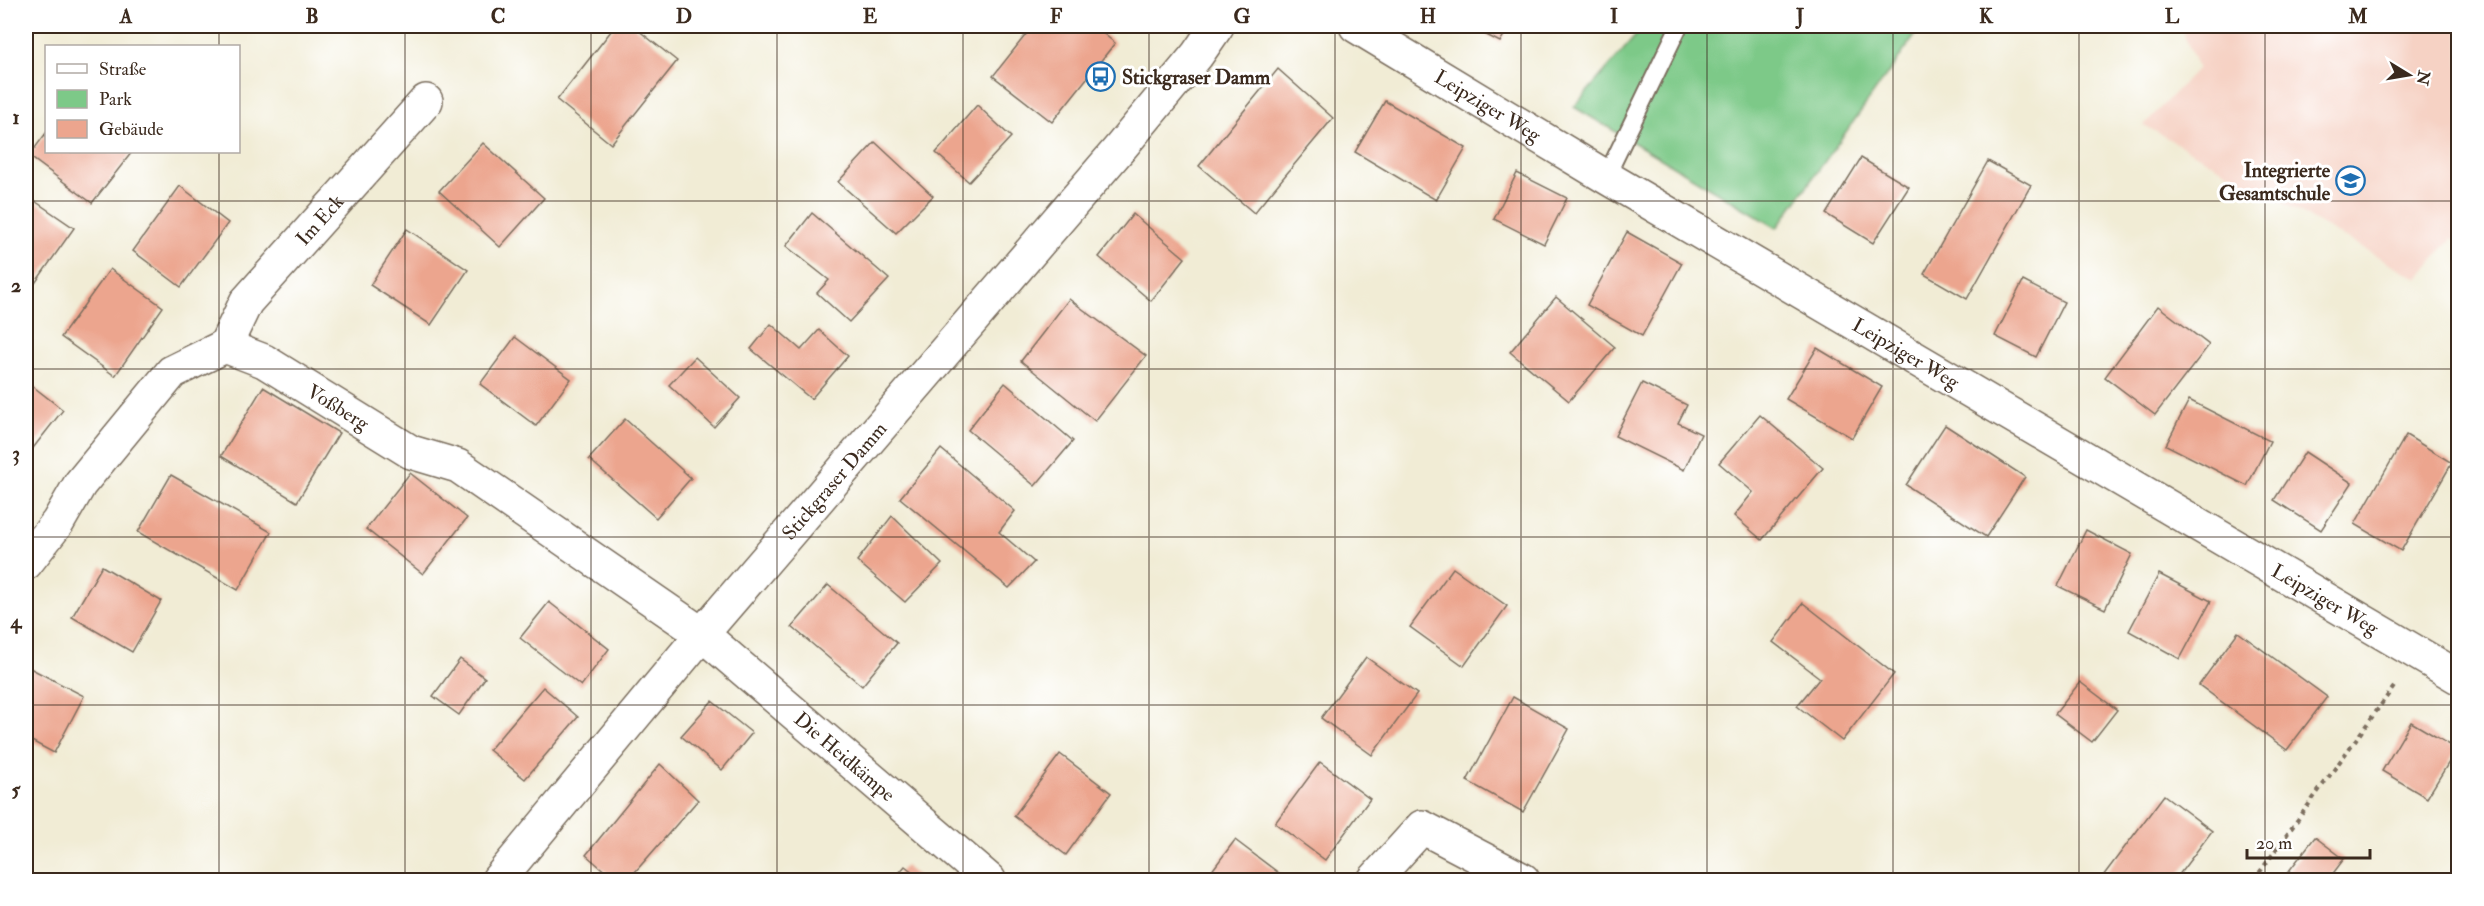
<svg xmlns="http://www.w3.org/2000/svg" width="2484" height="906" viewBox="0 0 2484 906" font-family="'IM FELL Double Pica',serif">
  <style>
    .built { fill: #f6d2c4 }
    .green { fill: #7dc988; stroke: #5c7a53; stroke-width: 1.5 }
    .building { fill: #eca58e }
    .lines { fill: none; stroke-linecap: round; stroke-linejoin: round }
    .service-casing { stroke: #7b6e5e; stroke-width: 20 }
    .minor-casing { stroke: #7b6e5e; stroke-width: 36 }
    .path { stroke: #7b6e5e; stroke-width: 4; stroke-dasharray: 4.5 4.5; stroke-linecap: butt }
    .service { stroke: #fff; stroke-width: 16 }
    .minor { stroke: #fff; stroke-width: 33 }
    .grid { fill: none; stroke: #3b2a1e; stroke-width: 1.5; stroke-opacity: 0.55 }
    .labels { text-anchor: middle; stroke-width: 6; stroke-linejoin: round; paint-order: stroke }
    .poi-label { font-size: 20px; font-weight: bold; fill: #3b2a1e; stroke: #fff; text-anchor: start }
    .street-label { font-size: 20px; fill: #3b2a1e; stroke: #fff }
    .neatline { fill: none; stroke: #3b2a1e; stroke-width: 2 }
    .grid-label { font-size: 20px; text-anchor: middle; font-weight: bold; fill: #3b2a1e }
  </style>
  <rect width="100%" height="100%" fill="#fff"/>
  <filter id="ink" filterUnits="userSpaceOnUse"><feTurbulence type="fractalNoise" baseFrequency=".0167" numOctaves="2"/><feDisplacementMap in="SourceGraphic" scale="12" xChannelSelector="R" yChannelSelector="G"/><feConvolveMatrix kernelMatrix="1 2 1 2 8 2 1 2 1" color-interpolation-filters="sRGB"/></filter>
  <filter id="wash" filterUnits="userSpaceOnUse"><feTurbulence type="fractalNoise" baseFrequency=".008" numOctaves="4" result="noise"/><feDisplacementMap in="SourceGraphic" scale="24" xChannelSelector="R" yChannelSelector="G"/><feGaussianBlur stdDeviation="1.35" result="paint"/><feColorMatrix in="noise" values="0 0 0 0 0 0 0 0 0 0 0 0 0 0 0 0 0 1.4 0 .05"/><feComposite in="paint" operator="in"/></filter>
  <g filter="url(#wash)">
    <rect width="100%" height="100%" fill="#f1ecd5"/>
    <!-- built -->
    <path class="built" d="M2180,26H2458V242L2452,238L2418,279L2144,125L2198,68Z"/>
    <!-- green -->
    <path class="green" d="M1644,26H1922L1777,228L1574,107Z"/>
    <g id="blocks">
      <!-- building -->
      <g class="building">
        <path d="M615,26H633L677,61L611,144L557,100Z"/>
        <path d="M1021,26H1094L1115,43L1052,122L993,76L1028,32Z"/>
        <path d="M1469,26H1509L1500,42Z"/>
        <path d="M1278,69L1333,118L1254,213L1199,166Z"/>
        <path d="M1385,101L1466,148L1436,200L1355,152Z"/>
        <path d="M977,105L1011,137L969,182L936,153Z"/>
        <path d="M46,133V152H132L92,203L29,156Z"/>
        <path d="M875,142L933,196L896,233L838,182Z"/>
        <path d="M483,143L544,198L500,247L439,191Z"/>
        <path d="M1861,158L1909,187L1873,243L1826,214Z"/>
        <path d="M1988,161L2031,185L1967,299L1924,274Z"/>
        <path d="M1517,173L1567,198L1544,244L1494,219Z"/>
        <path d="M180,186L228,223L181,287L133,251Z"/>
        <path d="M26,195L74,228L26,296Z"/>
        <path d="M812,213L889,279L849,322L817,293L829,280L786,246Z"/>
        <path d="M1133,214L1185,258L1151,301L1099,257Z"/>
        <path d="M407,229L468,270L431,325L370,285Z"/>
        <path d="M1627,232L1682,263L1642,336L1587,305Z"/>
        <path d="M110,269L163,307L115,376L61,337Z"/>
        <path d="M2023,281L2064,302L2036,357L1995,336Z"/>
        <path d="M1556,297L1615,347L1569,401L1510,352Z"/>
        <path d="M1069,299L1146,356L1095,421L1021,361Z"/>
        <path d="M2158,306L2209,345L2155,415L2105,377Z"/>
        <path d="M771,324L801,350L819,330L848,356L811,399L751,349Z"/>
        <path d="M515,337L571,379L536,426L480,384Z"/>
        <path d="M1817,348L1882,387L1852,438L1786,399Z"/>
        <path d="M695,357L740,398L714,427L669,385Z"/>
        <path d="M26,381L63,410L26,457Z"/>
        <path d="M1005,383L1073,441L1035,486L968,430Z"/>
        <path d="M1642,383L1687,405L1678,423L1701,434L1684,470L1615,436Z"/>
        <path d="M263,387L339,433L297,502L221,456Z"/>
        <path d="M2189,400L2270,441L2247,486L2166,445Z"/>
        <path d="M1760,415L1823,468L1762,540L1734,516L1753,492L1719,463Z"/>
        <path d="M625,419L691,478L656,518L589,459Z"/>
        <path d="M1945,425L2025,477L1986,537L1906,485Z"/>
        <path d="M2406,435L2452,463L2401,551L2355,524Z"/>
        <path d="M941,449L1015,511L999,532L1034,562L1009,588L900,498Z"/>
        <path d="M2305,452L2352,483L2321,530L2274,500Z"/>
        <path d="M410,473L467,518L423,574L366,529Z"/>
        <path d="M171,475L271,532L238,590L138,532Z"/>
        <path d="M892,516L942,564L905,602L857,561Z"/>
        <path d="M2086,530L2132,554L2105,609L2058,586Z"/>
        <path d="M102,566L161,601L132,652L72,617Z"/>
        <path d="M1453,568L1507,606L1464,666L1410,627Z"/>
        <path d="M2159,574L2211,601L2180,659L2129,631Z"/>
        <path d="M828,585L897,643L862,686L792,627Z"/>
        <path d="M549,602L609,649L581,686L520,638Z"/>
        <path d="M1803,603L1894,674L1842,741L1797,706L1820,678L1773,642Z"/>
        <path d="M2238,632L2327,697L2287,750L2199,685Z"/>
        <path d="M1366,657L1417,694L1372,755L1321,718Z"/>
        <path d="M460,659L485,678L459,715L433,696Z"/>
        <path d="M26,666L84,696L54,753L26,738Z"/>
        <path d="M2080,682L2117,710L2092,742L2055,714Z"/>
        <path d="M543,687L578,717L525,779L489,750Z"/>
        <path d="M1513,697L1569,729L1523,812L1467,781Z"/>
        <path d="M712,701L752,733L722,770L681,736Z"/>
        <path d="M2411,722L2457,749L2427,798L2382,771Z"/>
        <path d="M1060,754L1111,793L1066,855L1014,816Z"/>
        <path d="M1320,762L1370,799L1325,860L1275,823Z"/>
        <path d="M660,764L698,800L628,880H615L586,855Z"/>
        <path d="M2164,795L2212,831L2175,880H2100Z"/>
        <path d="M2315,837L2344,859L2328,880H2282Z"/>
        <path d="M1235,840L1288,880H1205Z"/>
        <path d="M905,866L923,880H893Z"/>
      </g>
    </g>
  </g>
  <g filter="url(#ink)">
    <use href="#blocks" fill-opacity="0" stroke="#7b6e5e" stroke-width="1.5"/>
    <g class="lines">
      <defs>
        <path id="service" d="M1606,177L1679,26"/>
        <g id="minor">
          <path id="s1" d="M1356,26L1606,177L2458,677"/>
          <path id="s2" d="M225,346L246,302L426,101"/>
          <path id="s3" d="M26,563L58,522L80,484L172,372L225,346L264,361L411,452L458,466L702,634L989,880"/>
          <path id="s4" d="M498,880L702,634L1120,148L1197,55L1217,26"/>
          <path d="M1374,880L1422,827L1523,880"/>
        </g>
      </defs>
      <!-- service casing -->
      <use href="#service" class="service-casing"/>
      <!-- minor casing -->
      <use href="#minor" class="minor-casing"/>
      <!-- path -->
      <path class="path" d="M2254,880L2396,684"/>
      <!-- service -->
      <use href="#service" class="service"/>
      <!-- minor -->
      <use href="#minor" class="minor"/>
    </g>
  </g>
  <!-- grid -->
  <path class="grid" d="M219,26V46M405,26V880M591,26V880M777,26V880M963,26V880M1149,26V880M1335,26V880M1521,26V880M1707,26V880M1893,26V880M2079,26V880M2265,26V880M219,152V880M26,201H2458M26,369H2458M26,537H2458M26,705H2458"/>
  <!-- icons -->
  <defs>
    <symbol id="bus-ring" viewBox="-11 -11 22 22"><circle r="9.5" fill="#fff" stroke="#1f6fb2" stroke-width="1.5"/><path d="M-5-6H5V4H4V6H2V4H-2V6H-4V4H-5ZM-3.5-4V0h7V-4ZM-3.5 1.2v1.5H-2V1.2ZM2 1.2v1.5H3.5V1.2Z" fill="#1f6fb2"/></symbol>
    <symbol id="school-ring" viewBox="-11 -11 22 22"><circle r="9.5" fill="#fff" stroke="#1f6fb2" stroke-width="1.5"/><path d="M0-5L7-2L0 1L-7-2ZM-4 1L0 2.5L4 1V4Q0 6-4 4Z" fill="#1f6fb2"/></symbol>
  </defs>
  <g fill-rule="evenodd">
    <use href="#bus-ring" x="1084" y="60" width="33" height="33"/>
    <use href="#school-ring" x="2334" y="164" width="33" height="33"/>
  </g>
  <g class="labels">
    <!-- poi labels -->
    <g class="poi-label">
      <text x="1122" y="84">Stickgraser Damm</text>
      <text x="2330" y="177" text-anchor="end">Integrierte<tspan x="2330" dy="23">Gesamtschule</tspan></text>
    </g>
    <!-- street labels -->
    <g class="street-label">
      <text dy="7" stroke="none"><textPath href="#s1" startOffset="154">Leipziger Weg</textPath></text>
      <text dy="7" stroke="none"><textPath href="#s2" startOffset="159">Im Eck</textPath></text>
      <text dy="7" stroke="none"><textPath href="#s1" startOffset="640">Leipziger Weg</textPath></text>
      <text dy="7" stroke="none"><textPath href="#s3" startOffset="429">Voßberg</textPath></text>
      <text dy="7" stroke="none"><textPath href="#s4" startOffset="522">Stickgraser Damm</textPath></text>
      <text dy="7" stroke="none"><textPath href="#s1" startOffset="1126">Leipziger Weg</textPath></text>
      <text dy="7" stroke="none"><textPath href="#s3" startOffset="1048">Die Heidkämpe</textPath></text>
    </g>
  </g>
  <!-- margin -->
  <rect width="2484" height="906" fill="none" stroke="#fff" stroke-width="66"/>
  <!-- legend -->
  <rect x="45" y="45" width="195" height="108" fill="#ffffff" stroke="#b1aaa5" stroke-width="1.5"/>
  <rect x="57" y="64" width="30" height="9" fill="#ffffff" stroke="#b1aaa5" stroke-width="1.5"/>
  <text x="99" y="75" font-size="18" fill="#3b2a1e">Straße</text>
  <rect x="57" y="90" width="30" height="18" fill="#7dc988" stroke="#b1aaa5" stroke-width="1.5"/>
  <text x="99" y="105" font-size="18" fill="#3b2a1e">Park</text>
  <rect x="57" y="120" width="30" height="18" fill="#eca58e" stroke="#b1aaa5" stroke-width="1.5"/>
  <text x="99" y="135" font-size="18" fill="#3b2a1e">Gebäude</text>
  <!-- north arrow -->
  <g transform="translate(2409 75) rotate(101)" stroke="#ffffff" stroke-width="4.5" paint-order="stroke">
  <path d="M0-4.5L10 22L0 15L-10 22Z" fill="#3b2a1e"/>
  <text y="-9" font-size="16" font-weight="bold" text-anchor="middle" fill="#3b2a1e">N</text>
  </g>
  <!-- scale -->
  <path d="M2247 849v9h123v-9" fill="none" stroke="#3b2a1e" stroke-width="3"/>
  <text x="2256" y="849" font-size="18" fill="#3b2a1e" stroke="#ffffff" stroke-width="4.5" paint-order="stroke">20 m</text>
  <rect x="33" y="33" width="2418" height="840" class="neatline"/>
  <g class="grid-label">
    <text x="126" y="23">A</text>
    <text x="312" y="23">B</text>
    <text x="498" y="23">C</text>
    <text x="684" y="23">D</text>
    <text x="870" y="23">E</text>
    <text x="1056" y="23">F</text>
    <text x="1242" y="23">G</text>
    <text x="1428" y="23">H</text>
    <text x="1614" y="23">I</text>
    <text x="1800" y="23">J</text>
    <text x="1986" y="23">K</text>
    <text x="2172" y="23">L</text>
    <text x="2358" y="23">M</text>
    <text x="16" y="124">1</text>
    <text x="16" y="292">2</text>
    <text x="16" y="460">3</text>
    <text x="16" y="628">4</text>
    <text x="16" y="796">5</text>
  </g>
</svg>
